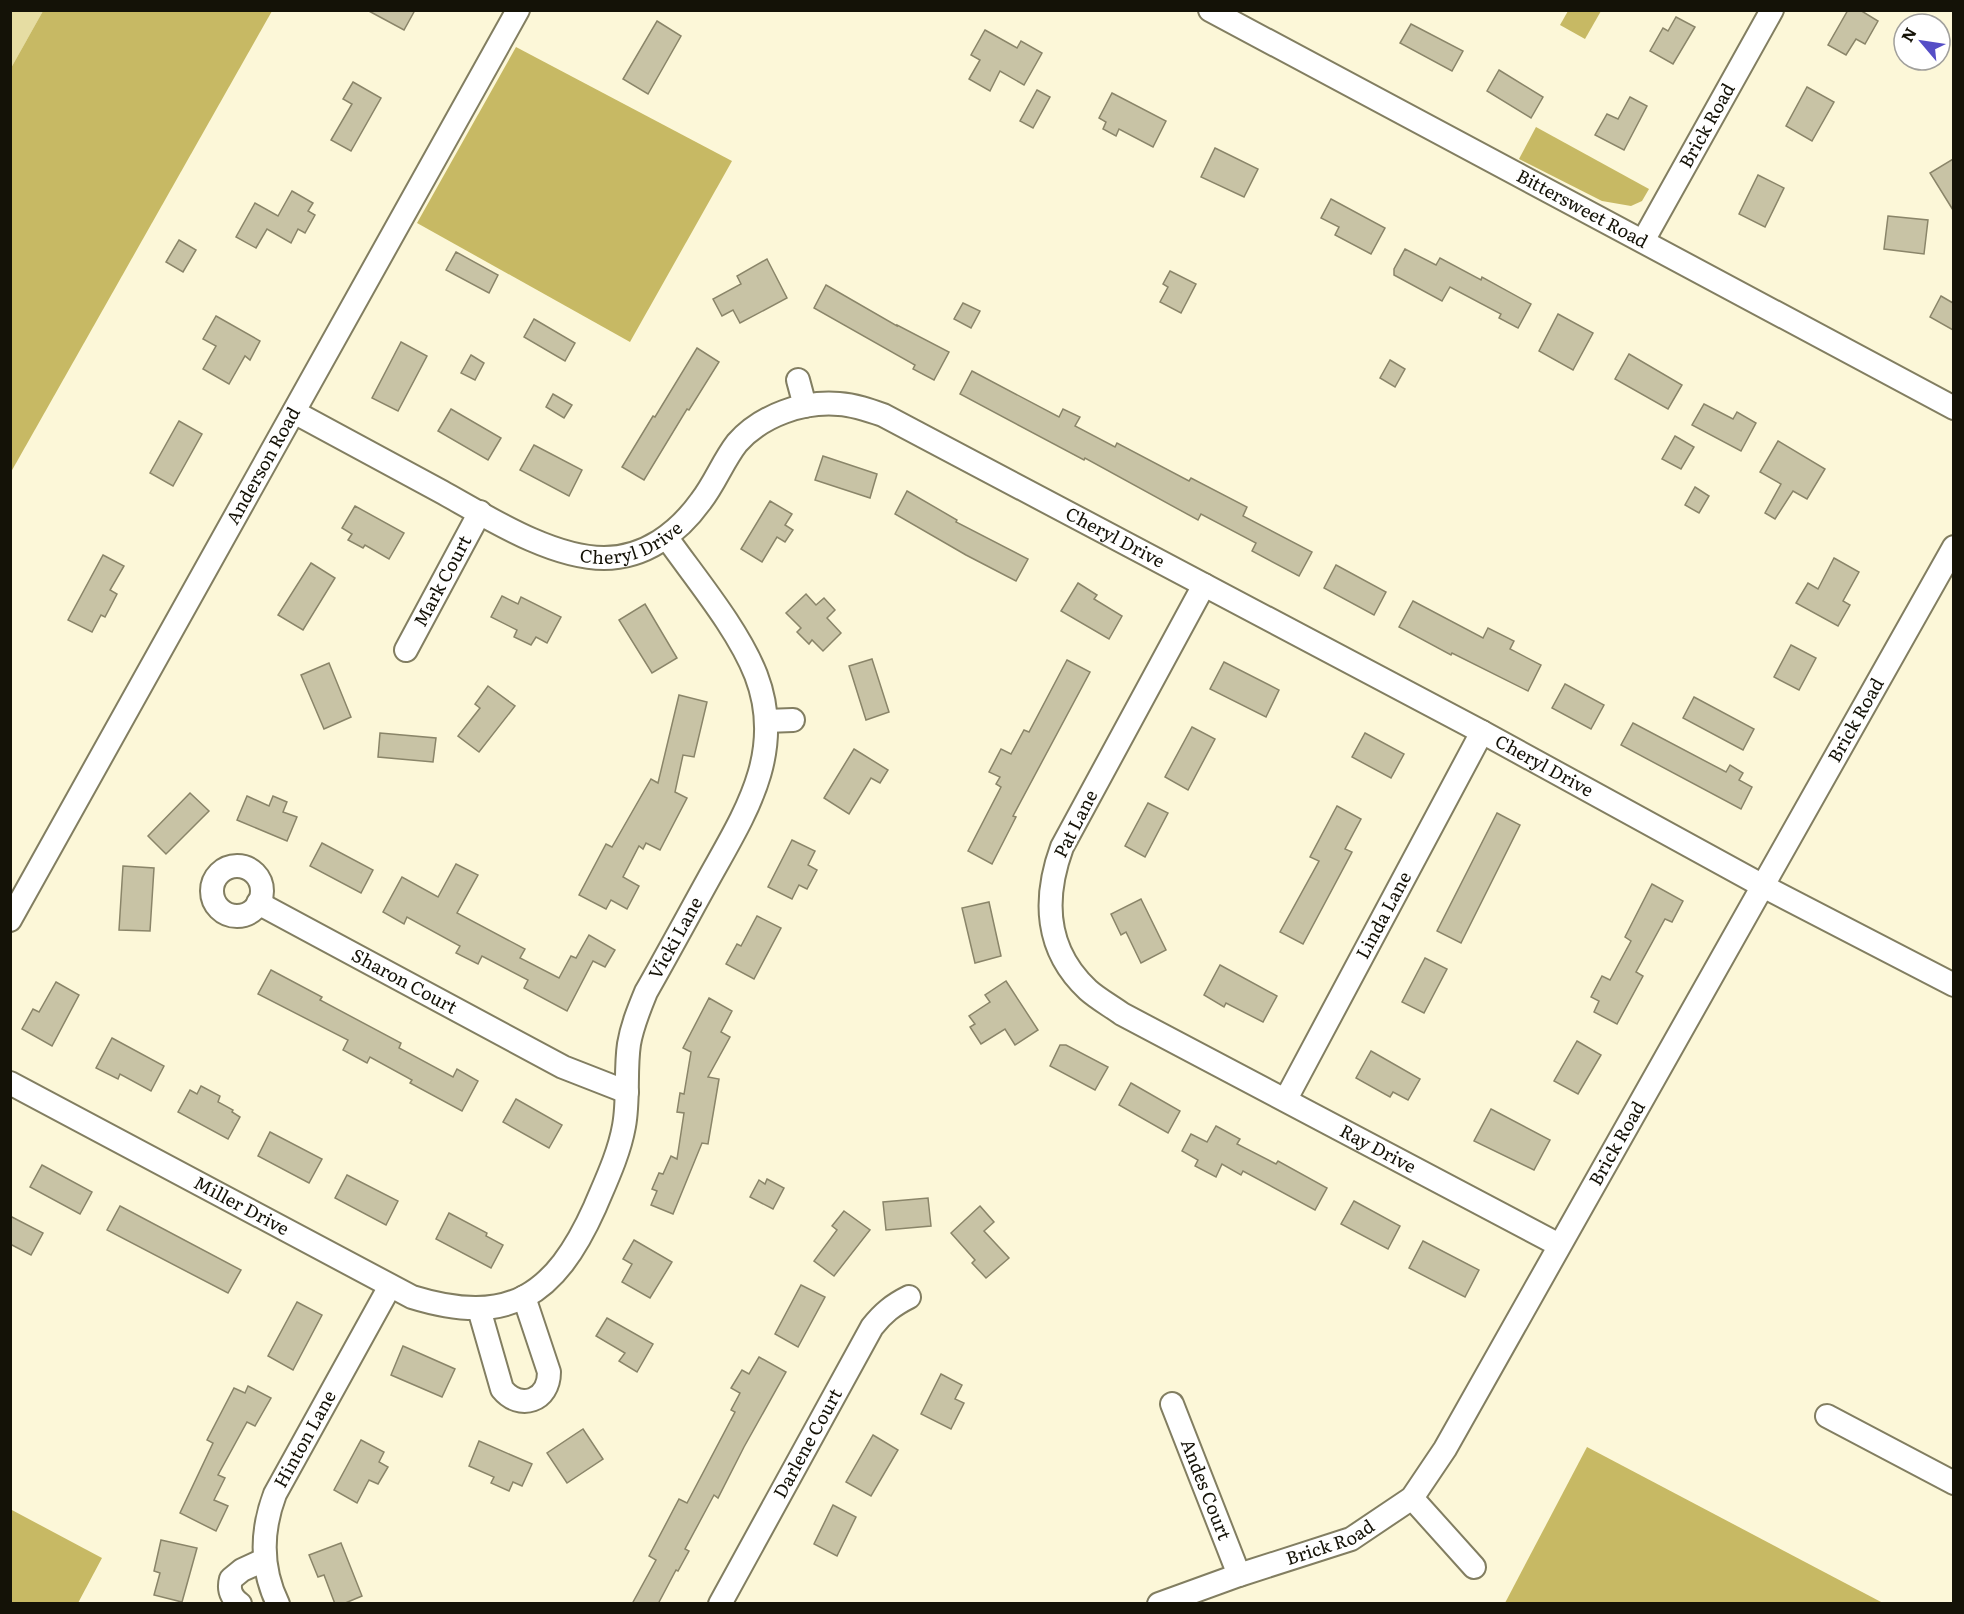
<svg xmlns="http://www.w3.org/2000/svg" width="1964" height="1614" viewBox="0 0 1964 1614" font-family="Literata,serif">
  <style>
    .green { fill: #e6dda3 }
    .forest { fill: #c7b964 }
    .building { fill: #c8c3a5; stroke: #8a8569; stroke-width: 1.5 }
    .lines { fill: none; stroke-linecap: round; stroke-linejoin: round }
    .minor-casing { stroke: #827e61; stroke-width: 26 }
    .minor { stroke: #fff; stroke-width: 22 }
    .labels { text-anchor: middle; stroke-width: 6; stroke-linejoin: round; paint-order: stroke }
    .street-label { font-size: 18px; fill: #141207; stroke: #fff }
  </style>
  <rect width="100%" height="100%" fill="#fcf7d8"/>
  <!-- green -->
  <path class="green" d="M11,11H43L11,68Z"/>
  <!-- forest -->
  <g class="forest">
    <path d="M43,11H272L11,472V68Z"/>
    <path d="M1568,11H1601L1585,39L1560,25Z"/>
    <path d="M516,47L732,161L630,342L417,223Z"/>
    <path d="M1536,127L1649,189L1642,201L1631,206L1602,201L1519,159Z"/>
    <path d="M1587,1447L1883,1603H1505Z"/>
    <path d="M10,1509L102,1558L78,1603H11Z"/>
  </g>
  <!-- building -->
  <g class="building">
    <path d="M367,10H415L404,30Z"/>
    <path d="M1848,10H1860L1878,21L1865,44L1856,39L1846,55L1828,45Z"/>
    <path d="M1676,17L1695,27L1673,64L1650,51L1663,28L1668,31Z"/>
    <path d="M657,21L681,36L648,94L623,79Z"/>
    <path d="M1411,24L1463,51L1452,71L1400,43Z"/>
    <path d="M985,30L1017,48L1021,41L1042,53L1024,85L1000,71L990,91L969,79L980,60L971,55Z"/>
    <path d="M1499,70L1543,97L1531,118L1487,91Z"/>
    <path d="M353,82L381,98L351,151L331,140L352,104L343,99Z"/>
    <path d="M1807,87L1834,102L1812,141L1786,126Z"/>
    <path d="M1037,90L1050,97L1033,128L1020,121Z"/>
    <path d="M1112,93L1166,121L1153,147L1119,129L1116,136L1103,129L1106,122L1099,118Z"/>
    <path d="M1630,97L1647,106L1624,150L1595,135L1607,114L1618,119Z"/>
    <path d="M1215,148L1258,169L1244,197L1201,177Z"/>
    <path d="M1953,159V210L1930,173Z"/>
    <path d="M1758,175L1784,188L1765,227L1739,214Z"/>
    <path d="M292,191L313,203L308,211L315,215L305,233L298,229L291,243L267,229L256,248L236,237L255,203L278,216Z"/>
    <path d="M1331,199L1385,228L1371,254L1335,235L1339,227L1321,218Z"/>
    <path d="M1888,216L1928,220L1924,254L1884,249Z"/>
    <path d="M179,240L196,250L183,272L166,262Z"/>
    <path d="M1405,249L1436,265L1440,258L1481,280L1482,277L1531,304L1518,328L1499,318L1501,314L1450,287L1442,301L1394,275V269Z"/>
    <path d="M456,252L498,275L489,293L446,270Z"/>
    <path d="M767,259L787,298L740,323L733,310L722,316L713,299L741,284L737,276Z"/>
    <path d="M1170,271L1196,284L1181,313L1160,302L1168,287L1163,284Z"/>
    <path d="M826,285L897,326V325L949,352L934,380L913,369L915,365L814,308Z"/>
    <path d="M1941,296L1953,303V330L1930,317Z"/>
    <path d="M963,303L980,311L971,328L954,319Z"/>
    <path d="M1558,314L1593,333L1573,370L1539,351Z"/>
    <path d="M216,316L260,341L250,360L245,356L229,384L203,369L216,346L203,339Z"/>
    <path d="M534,319L575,343L565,361L524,337Z"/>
    <path d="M401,342L427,356L398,411L372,398Z"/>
    <path d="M697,348L719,362L689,410L687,409L644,480L622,467L653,416L655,417Z"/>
    <path d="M1629,354L1682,385L1668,409L1615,379Z"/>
    <path d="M471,355L484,363L475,380L461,373Z"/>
    <path d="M1390,360L1405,369L1395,387L1380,378Z"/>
    <path d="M972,371L1059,417L1063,409L1080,417L1075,426L1115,447L1117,443L1189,481L1191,478L1247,507L1243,516L1312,552L1299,576L1252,551L1256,543L1201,514L1198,520L1085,458L1084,460L960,394Z"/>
    <path d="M553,394L572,405L564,418L546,407Z"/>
    <path d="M1704,404L1733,419L1737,412L1756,423L1741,451L1692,425Z"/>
    <path d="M451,409L501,438L488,460L438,431Z"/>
    <path d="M179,421L202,434L173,486L150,473Z"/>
    <path d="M1675,436L1694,447L1681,469L1662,459Z"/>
    <path d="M1778,441L1825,469L1807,499L1793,491L1775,519L1765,513L1781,484L1760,472Z"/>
    <path d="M534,445L582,470L569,496L520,470Z"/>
    <path d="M823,456L877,474L870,498L815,480Z"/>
    <path d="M1695,487L1709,496L1699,513L1685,505Z"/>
    <path d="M907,491L957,520L956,522L1028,559L1016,581L966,555L895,514Z"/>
    <path d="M770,501L792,514L785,525L793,530L785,542L777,537L762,562L741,549Z"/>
    <path d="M355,506L404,533L389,559L365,545L363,548L348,540L352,534L342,528Z"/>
    <path d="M103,555L124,566L110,590L117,594L105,617L101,615L92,632L68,620Z"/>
    <path d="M1834,558L1859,572L1843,601L1850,605L1838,626L1796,603L1808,583L1818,589Z"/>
    <path d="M311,563L335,578L303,630L278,615Z"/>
    <path d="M1336,565L1386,592L1374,615L1324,588Z"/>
    <path d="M1078,583L1097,595L1094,599L1122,616L1109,639L1061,611Z"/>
    <path d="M806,594L816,605L824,598L835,610L827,618L841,633L823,651L812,640L809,644L797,632L801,628L786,613Z"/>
    <path d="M502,596L518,604L521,597L561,617L547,643L536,637L531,645L514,637L517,630L491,617Z"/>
    <path d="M1413,601L1483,638L1488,628L1514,641L1510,649L1541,665L1528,691L1452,653L1451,655L1399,627Z"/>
    <path d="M645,604L677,658L652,673L619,620Z"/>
    <path d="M1791,645L1816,658L1799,690L1774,677Z"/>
    <path d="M872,659L889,712L866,720L849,666Z"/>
    <path d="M1067,660L1090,672L1013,816L1016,817L992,864L968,851L1001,787L996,784L1000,777L989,772L1001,749L1011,754L1024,730L1029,732Z"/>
    <path d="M1224,662L1279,690L1266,717L1210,689Z"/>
    <path d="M329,663L351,717L324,729L301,675Z"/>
    <path d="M1565,684L1604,705L1591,729L1552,708Z"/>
    <path d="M488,686L515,706L479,752L458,736L480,708L475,704Z"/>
    <path d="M679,695L707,702L694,757L683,755L675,792L687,798L660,850L646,843L643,849L639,846L623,877L639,886L627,909L611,900L606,909L579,895L606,844L612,847L651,779L658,783Z"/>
    <path d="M1694,697L1754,729L1743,750L1683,718Z"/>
    <path d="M1633,723L1726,772L1730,765L1743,773L1739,780L1752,787L1741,809L1621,745Z"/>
    <path d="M1192,727L1215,739L1188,790L1165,777Z"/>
    <path d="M380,733L436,738L433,762L378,757Z"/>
    <path d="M1365,733L1404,754L1391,778L1352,757Z"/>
    <path d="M854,749L888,770L880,783L871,778L849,814L824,798Z"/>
    <path d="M190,793L209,811L166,854L148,836Z"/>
    <path d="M247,796L269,806L273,796L287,802L283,812L297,817L287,841L237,820Z"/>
    <path d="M1148,803L1168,813L1145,857L1125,846Z"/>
    <path d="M1337,806L1361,819L1345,849L1352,852L1303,944L1280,932L1319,861L1310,857Z"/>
    <path d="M1497,813L1520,825L1461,943L1437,931Z"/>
    <path d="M792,840L815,851L808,865L817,870L807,889L799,885L792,899L768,887Z"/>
    <path d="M322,843L373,870L361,893L310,866Z"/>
    <path d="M456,864L478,875L457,913L525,949L520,958L559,978L571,956L576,958L589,935L615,950L605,967L593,961L567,1011L524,988L528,980L482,956L478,964L456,953L460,946L407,917L404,924L383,912L402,877L438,897Z"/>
    <path d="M123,866L154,868L150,931L119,930Z"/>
    <path d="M1652,884L1683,901L1672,922L1665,919L1636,972L1643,976L1617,1024L1594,1012L1599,1001L1591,997L1602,976L1610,980L1631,941L1625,937Z"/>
    <path d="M1141,899L1166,950L1141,963L1126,932L1121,935L1111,914Z"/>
    <path d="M989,902L1001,956L975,963L962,908Z"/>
    <path d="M757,916L781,928L754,979L726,964L737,944L741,946Z"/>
    <path d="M1425,958L1447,969L1424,1013L1402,1002Z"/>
    <path d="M1220,965L1277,996L1263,1022L1226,1003L1224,1007L1204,995Z"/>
    <path d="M271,970L322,997L320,1000L401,1043L399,1048L453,1077L457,1069L478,1081L462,1111L410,1083L412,1080L370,1057L367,1063L343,1050L348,1040L258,994Z"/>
    <path d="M1006,981L1038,1030L1015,1045L1005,1029L981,1044L970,1027L975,1024L969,1016L990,1002L985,995Z"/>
    <path d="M56,982L79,995L52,1046L22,1029L33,1009L39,1012Z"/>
    <path d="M709,998L732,1011L721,1032L730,1037L708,1077L719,1079L708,1144L702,1143L673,1214L651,1205L657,1191L652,1189L659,1173L663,1174L671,1156L677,1159L684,1113L677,1112L680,1093L684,1094L691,1052L683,1048Z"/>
    <path d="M112,1038L164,1066L151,1091L120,1074L118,1079L96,1068Z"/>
    <path d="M1577,1041L1601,1055L1578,1094L1554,1081Z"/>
    <path d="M1060,1045H1066L1108,1067L1095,1090L1050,1066Z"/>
    <path d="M1371,1051L1420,1079L1408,1100L1393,1092L1390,1097L1356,1078Z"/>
    <path d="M1131,1083L1180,1111L1168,1133L1119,1105Z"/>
    <path d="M201,1086L220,1096L218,1102L233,1110L232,1112L240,1117L228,1139L178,1112L190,1090L197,1094Z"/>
    <path d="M516,1099L562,1125L549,1148L503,1122Z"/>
    <path d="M1491,1109L1550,1140L1534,1170L1474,1141Z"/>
    <path d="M1216,1126L1240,1139L1237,1144L1276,1164L1278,1161L1327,1188L1315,1210L1243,1171L1241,1175L1222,1164L1216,1177L1195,1166L1198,1160L1182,1151L1191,1134L1207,1142Z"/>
    <path d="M270,1132L322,1159L309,1183L258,1156Z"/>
    <path d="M42,1165L92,1192L80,1214L30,1187Z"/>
    <path d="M347,1175L398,1201L386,1225L335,1198Z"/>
    <path d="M767,1179L784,1188L773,1209L750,1197L759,1180L765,1184Z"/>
    <path d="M928,1198L931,1226L886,1230L883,1202Z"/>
    <path d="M1354,1201L1400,1226L1388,1249L1341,1224Z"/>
    <path d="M120,1206L241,1270L228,1293L107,1230Z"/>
    <path d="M980,1206L994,1222L984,1231L1009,1258L986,1278L972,1263L975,1260L951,1233Z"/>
    <path d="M844,1211L870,1230L834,1276L814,1261L837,1230L832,1226Z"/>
    <path d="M449,1213L487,1233L486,1236L503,1245L491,1268L436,1239Z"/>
    <path d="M10,1216L43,1233L31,1255L10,1244Z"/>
    <path d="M634,1240L672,1262L650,1298L622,1282L632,1264L623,1259Z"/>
    <path d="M1423,1241L1479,1270L1465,1297L1409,1268Z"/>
    <path d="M801,1285L825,1297L798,1347L775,1334Z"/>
    <path d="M297,1302L322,1315L293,1370L268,1356Z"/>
    <path d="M607,1318L653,1344L637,1372L619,1361L625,1353L596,1336Z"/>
    <path d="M403,1346L455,1369L442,1397L391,1375Z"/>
    <path d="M759,1357L786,1372L744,1447L718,1498L714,1495L685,1549L689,1551L678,1571L676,1570L658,1604H632L656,1560L649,1556L679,1499L687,1503L735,1412L731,1410L740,1393L731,1388L742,1370L749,1374Z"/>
    <path d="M941,1374L962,1385L955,1399L964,1403L951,1429L921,1414Z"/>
    <path d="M248,1386L271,1398L255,1426L247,1422L218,1475L225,1478L214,1500L228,1506L216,1531L180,1513L213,1443L207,1440L234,1388L245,1393Z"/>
    <path d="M583,1429L603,1459L567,1483L547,1453Z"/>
    <path d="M873,1435L898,1450L871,1496L846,1482Z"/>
    <path d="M361,1440L384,1452L379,1462L388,1467L378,1484L369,1480L357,1503L334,1490Z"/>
    <path d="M479,1441L532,1464L522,1486L513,1482L509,1491L491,1483L494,1477L469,1466Z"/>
    <path d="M833,1505L856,1517L837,1556L814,1544Z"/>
    <path d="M161,1540L197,1548L182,1602L154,1595L160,1573L154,1571Z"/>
    <path d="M341,1543L362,1596L343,1604H335L324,1575L318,1577L309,1555Z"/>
  </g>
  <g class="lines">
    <defs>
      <g id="minor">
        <path id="s1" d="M1210,10L1954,408"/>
        <path id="s2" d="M1643,241L1772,10"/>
        <path d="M798,380L805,406"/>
        <path id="s3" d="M294,412C343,439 393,465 442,492C487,517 551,558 604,558C645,558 678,533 701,501C715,483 723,461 737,443C762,415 803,401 839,404C855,405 869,410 883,415L1482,732L1763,886L1954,985"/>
        <path id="s4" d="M1204,585L1062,847C1043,899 1045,950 1088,990C1098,999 1111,1006 1122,1014L1559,1245"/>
        <path id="s5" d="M406,650L480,512"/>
        <path d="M766,721L793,720"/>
        <circle cx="237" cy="891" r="25"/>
        <path id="s6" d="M258,903L563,1067L627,1092"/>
        <path id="s7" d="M10,920L518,10"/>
        <path id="s8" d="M10,1083L412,1297C509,1327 555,1296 595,1207C606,1181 619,1154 624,1126C629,1099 625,1071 629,1044C632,1026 639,1009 646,992C667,955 687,918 708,880C744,815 786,753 756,675C738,629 696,579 667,538"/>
        <path id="s9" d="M1286,1099L1482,732"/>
        <path d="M479,1309L502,1389C520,1411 549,1401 549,1372L524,1297"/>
        <path id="s10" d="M1172,1404L1239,1575"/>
        <path d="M1827,1416L1954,1483"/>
        <path d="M1412,1498L1474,1567"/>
        <path d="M240,1604C231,1597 228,1590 231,1579L242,1570L264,1560"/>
        <path id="s11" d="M278,1604C260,1567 261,1531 275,1494L390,1286"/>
        <path id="s12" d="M720,1604L872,1327C883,1313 893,1305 909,1297"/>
        <path id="s13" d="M1159,1604L1239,1575L1351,1539L1412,1498L1445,1449L1954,547"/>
      </g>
    </defs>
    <!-- minor casing -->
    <use href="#minor" class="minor-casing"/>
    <!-- minor -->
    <use href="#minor" class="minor"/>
  </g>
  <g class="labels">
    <!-- street labels -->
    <g class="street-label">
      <text dy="6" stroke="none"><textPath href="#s2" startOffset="132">Brick Road</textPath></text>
      <text dy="6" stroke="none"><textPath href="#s1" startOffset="422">Bittersweet Road</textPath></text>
      <text dy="6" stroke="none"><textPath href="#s7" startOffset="520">Anderson Road</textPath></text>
      <text dy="6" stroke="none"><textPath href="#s3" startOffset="375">Cheryl Drive</textPath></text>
      <text dy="6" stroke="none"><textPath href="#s3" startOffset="951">Cheryl Drive</textPath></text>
      <text dy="6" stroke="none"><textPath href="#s5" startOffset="78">Mark Court</textPath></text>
      <text dy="6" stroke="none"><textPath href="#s13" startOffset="1172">Brick Road</textPath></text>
      <text dy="6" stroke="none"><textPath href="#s3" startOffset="1437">Cheryl Drive</textPath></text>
      <text transform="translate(1076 824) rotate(-63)" y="6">Pat Lane</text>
      <text dy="6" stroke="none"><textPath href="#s9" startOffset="208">Linda Lane</textPath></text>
      <text dy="6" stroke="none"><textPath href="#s8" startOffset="972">Vicki Lane</textPath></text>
      <text dy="6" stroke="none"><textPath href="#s6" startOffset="166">Sharon Court</textPath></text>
      <text dy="6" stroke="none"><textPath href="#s13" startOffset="686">Brick Road</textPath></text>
      <text dy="6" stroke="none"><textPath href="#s4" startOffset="784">Ray Drive</textPath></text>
      <text dy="6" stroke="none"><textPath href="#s8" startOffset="262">Miller Drive</textPath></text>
      <text dy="6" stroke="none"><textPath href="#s11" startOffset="176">Hinton Lane</textPath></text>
      <text dy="6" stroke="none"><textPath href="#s12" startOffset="183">Darlene Court</textPath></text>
      <text dy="6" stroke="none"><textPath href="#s10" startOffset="92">Andes Court</textPath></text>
      <text dy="6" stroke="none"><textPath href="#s13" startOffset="182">Brick Road</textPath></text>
    </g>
  </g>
  <!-- border -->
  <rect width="1964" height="1614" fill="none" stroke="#141207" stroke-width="24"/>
  <!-- north arrow -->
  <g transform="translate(1922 42) rotate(299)"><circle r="28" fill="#ffffff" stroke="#a1a09c" stroke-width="1.5"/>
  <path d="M0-4.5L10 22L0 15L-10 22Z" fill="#554ec6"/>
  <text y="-9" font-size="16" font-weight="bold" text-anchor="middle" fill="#141207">N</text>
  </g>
</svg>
